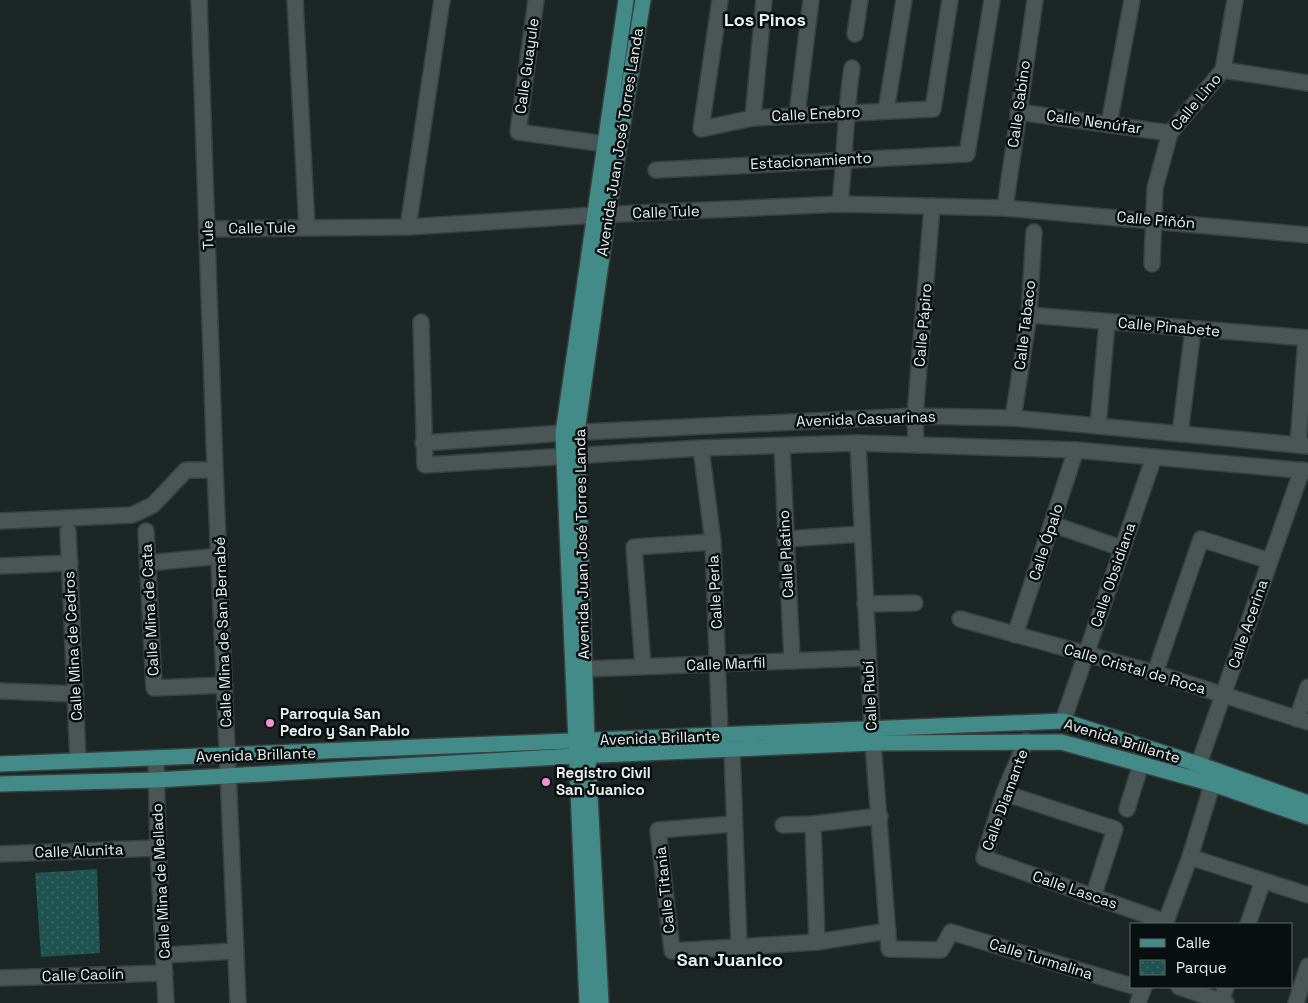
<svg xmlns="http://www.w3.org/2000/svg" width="1308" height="1003" viewBox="0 0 1308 1003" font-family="'Space Grotesk',sans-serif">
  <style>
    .park { fill: url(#park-dots) }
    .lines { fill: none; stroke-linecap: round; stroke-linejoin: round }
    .minor-casing { stroke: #384040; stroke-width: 18 }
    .major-casing { stroke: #384040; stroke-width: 18 }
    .minor { stroke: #4a5555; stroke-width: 15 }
    .major { stroke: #438b89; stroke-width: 15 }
    .poi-dot { fill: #f591d2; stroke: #090e0e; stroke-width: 2 }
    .labels { text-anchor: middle; stroke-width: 5; stroke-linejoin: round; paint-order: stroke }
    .street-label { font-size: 15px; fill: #e8efee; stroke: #090e0e }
    .poi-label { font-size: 15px; font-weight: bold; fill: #e8efee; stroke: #090e0e; text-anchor: start }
    .quarter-label { font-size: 18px; font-weight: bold; fill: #e8efee; stroke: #090e0e }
  </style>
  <defs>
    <pattern id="park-dots" width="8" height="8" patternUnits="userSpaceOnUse" patternTransform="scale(1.25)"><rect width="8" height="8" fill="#1e5351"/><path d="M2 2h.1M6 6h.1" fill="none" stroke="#3f6c6a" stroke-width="1.8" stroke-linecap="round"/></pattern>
  </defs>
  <rect width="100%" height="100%" fill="#1b2625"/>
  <!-- park -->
  <path class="park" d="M97,869L100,953L41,957L35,873Z"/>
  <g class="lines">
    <defs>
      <g id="minor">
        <path d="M199,0L215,470L238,1003"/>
        <path d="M295,0L307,228"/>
        <path d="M536,0L518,132L605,144"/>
        <path d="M720,0L701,129L753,118L933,109L950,0"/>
        <path d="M855,34L860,0"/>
        <path d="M1223,70L1308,83"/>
        <path d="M886,111L904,0"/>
        <path d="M1018,112L1170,133"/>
        <path d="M797,114L811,0"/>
        <path d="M753,118L764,0"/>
        <path d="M1109,124L1132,0"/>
        <path d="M656,170L967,154L992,0"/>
        <path d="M840,204C845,158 845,113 852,68"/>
        <path d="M1005,208L1035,0"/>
        <path d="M408,227L442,0"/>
        <path d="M208,229L408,227L596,215L840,204L1005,208L1308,235"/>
        <path d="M1152,264L1155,188L1170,133L1223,70L1235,0"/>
        <path d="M1029,315L1308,338"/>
        <path d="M421,322L425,465L701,448L858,443L1076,450L1308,471"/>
        <path d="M1013,418L1029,315L1034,232"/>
        <path d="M1098,426L1107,322"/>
        <path d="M1180,434L1193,329"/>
        <path d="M423,443L563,433L915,416L1013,418L1308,446"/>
        <path d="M858,443L872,730L889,949L941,950L951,932L1132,986"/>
        <path d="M916,444L915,416L932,206"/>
        <path d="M1298,445L1306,338"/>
        <path d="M782,447L792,661"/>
        <path d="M701,448L713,542L720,736"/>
        <path d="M0,521L132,515L153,505L186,470H215"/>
        <path d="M1052,524L1121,548"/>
        <path d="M68,531L78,761"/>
        <path d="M146,531L154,688L225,685"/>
        <path d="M785,539L861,534"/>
        <path d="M148,563L220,556"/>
        <path d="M0,566L70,563"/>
        <path d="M865,604L915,603"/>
        <path d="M960,619L1155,673L1308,722"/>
        <path d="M1015,635L1076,450"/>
        <path d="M643,666L634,547L713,542"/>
        <path d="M584,669L868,658"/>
        <path d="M1155,673L1201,539L1270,561"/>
        <path d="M0,691L76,694"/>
        <path d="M1297,719L1308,687"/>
        <path d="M1063,721L1154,457"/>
        <path d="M1026,741L1004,793L984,858L1166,922"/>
        <path d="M732,750L739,946"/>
        <path d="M156,759L158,848L166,1003"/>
        <path d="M1195,775L1302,470"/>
        <path d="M1004,793L1115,829L1093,897"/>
        <path d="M1127,809L1141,764"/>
        <path d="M734,824L658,830L672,951L817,942L888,931"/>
        <path d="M813,824L817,942"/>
        <path d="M783,825L813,824L880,816"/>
        <path d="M0,854L158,848"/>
        <path d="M1190,857L1308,895"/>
        <path d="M1165,924L1190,857L1216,772"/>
        <path d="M1248,924L1263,881"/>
        <path d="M165,955L236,951"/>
        <path d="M0,978L165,973"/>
        <path d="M1179,987L1226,1003"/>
        <path d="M1221,1001L1226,987"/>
        <path d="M1138,1003L1144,987"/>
        <path d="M1296,1003L1308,966"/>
      </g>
      <g id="major">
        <path d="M0,764L1063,721L1198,764L1308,803"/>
        <path d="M0,784L156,780L576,756L873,743L1061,742L1213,784L1308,817"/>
        <path d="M587,1003L563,433L626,0"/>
        <path d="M601,1003L587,740L577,432L608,214L643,0"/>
      </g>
    </defs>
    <!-- minor casing -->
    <use href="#minor" class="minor-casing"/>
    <!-- major casing -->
    <use href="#major" class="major-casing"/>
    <!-- minor -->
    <use href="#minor" class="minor"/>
    <!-- major -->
    <use href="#major" class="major"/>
  </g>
  <!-- markers -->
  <g class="poi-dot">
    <circle cx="270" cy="723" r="5"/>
    <circle cx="546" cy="782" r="5"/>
  </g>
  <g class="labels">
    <!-- street labels -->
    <g class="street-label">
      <text transform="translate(527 66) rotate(-82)" y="5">Calle Guayule</text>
      <text transform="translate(1196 102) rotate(-50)" y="5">Calle Lino</text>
      <text transform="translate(1019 104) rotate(-82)" y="5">Calle Sabino</text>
      <text transform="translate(816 114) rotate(-3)" y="5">Calle Enebro</text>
      <text transform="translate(1094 122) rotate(8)" y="5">Calle Nenúfar</text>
      <text transform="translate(620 142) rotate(-81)" y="5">Avenida Juan José Torres Landa</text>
      <text transform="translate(811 161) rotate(-3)" y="5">Estacionamiento</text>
      <text transform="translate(666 212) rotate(-2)" y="5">Calle Tule</text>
      <text transform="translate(1156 220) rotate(5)" y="5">Calle Piñón</text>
      <text transform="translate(262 228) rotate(-1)" y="5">Calle Tule</text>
      <text transform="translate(208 235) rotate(-92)" y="5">Tule</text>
      <text transform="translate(923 325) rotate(-85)" y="5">Calle Pápiro</text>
      <text transform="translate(1025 325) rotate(-83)" y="5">Calle Tabaco</text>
      <text transform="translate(1169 327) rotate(5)" y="5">Calle Pinabete</text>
      <text transform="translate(866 419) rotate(-2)" y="5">Avenida Casuarinas</text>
      <text transform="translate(1046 542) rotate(-72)" y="5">Calle Ópalo</text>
      <text transform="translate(582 544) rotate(-91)" y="5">Avenida Juan José Torres Landa</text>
      <text transform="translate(786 554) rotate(-93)" y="5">Calle Platino</text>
      <text transform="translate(1113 575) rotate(-71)" y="5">Calle Obsidiana</text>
      <text transform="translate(715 592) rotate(-93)" y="5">Calle Perla</text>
      <text transform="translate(150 610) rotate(-93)" y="5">Calle Mina de Cata</text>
      <text transform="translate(1248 624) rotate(-71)" y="5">Calle Acerina</text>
      <text transform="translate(223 632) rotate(-92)" y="5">Calle Mina de San Bernabé</text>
      <text transform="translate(73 646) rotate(-93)" y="5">Calle Mina de Cedros</text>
      <text transform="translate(726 664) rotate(-2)" y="5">Calle Marfil</text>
      <text transform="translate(1135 669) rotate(16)" y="5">Calle Cristal de Roca</text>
      <text transform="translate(870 696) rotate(-93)" y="5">Calle Rubí</text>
      <text transform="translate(660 738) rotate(-2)" y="5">Avenida Brillante</text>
      <text transform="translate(1122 741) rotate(17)" y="5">Avenida Brillante</text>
      <text transform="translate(256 755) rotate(-2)" y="5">Avenida Brillante</text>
      <text transform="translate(1005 800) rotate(-70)" y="5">Calle Diamante</text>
      <text transform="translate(79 851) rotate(-2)" y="5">Calle Alunita</text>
      <text transform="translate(161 881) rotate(-93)" y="5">Calle Mina de Mellado</text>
      <text transform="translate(665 890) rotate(-96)" y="5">Calle Titania</text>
      <text transform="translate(1075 890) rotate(19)" y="5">Calle Lascas</text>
      <text transform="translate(1041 959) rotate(17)" y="5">Calle Turmalina</text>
      <text transform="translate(83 975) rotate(-2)" y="5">Calle Caolín</text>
    </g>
    <!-- poi labels -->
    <g class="poi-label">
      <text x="280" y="719">Parroquia San<tspan x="280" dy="17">Pedro y San Pablo</tspan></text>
      <text x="556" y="778">Registro Civil<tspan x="556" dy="17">San Juanico</tspan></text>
    </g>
    <!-- quarter labels -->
    <g class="quarter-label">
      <text x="765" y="26">Los Pinos</text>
      <text x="730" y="966">San Juanico</text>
    </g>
  </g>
  <!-- legend -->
  <rect x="1130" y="923" width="162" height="65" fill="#090e0e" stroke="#626868"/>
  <rect x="1140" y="939" width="25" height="8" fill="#438b89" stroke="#626868"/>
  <text x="1176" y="948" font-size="15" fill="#e8efee">Calle</text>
  <rect x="1140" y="960" width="25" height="15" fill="url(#park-dots)" stroke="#626868"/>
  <text x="1176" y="973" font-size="15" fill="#e8efee">Parque</text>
</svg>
